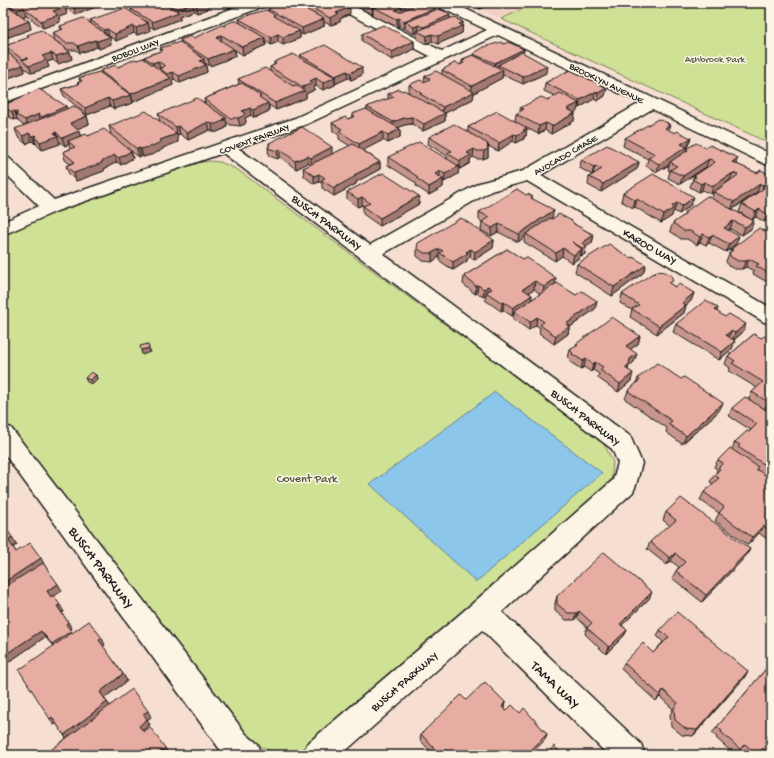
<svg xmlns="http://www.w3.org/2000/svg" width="774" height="758" viewBox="0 0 774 758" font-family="'Gochi Hand',sans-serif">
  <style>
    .built { fill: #f2d0c3 }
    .green { fill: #cfe195; stroke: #767e58 }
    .water { fill: #8cc6eb; stroke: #5f8298 }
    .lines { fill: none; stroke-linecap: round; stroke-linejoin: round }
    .minor-casing { stroke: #1c1c1c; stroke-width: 3 }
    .minor { fill: #fcf5e5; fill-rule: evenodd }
    .wall { fill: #c7958b; stroke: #1c1c1c; fill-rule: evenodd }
    .shaded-wall { fill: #a27971; stroke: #1c1c1c }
    .building { fill: #e7ada2; stroke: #1c1c1c }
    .labels { text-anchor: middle; stroke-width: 3; stroke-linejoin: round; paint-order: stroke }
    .far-street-label { font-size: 10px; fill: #1c1c1c; stroke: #fcf5e5 }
    .far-park-label { font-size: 10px; fill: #525740; stroke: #fcf5e5 }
    .street-label { font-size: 12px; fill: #1c1c1c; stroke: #fcf5e5 }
    .park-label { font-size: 12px; fill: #525740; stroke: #fcf5e5 }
    .near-street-label { font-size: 14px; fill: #1c1c1c; stroke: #fcf5e5 }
  </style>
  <rect width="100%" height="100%" fill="#f6dfd1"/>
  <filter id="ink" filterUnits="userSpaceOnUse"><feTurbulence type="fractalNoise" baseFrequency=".025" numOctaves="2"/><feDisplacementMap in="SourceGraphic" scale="8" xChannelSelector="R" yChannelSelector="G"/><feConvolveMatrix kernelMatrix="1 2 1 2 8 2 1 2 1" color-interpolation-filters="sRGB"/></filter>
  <g filter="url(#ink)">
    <!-- built -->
    <path class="built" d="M467,3H536L501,19Z"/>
    <!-- green -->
    <g class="green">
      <path d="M536,3H771V144L501,19Z"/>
      <path d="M209,161L220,162L238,170L603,442L613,462L611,483L316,743C283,758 266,756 241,729L3,419V235L54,212L196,163Z"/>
    </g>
    <!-- water -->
    <path class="water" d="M495,392L602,473L476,582L370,484Z"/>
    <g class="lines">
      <defs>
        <g id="minor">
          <path d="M247,3H267L265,6L3,103V93Z"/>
          <path d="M331,3H348L442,51L487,30L437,6L435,3H453L771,154V165L765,164L652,109L541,175L771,308V324L764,322L527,181L491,191L383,254L630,436L642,463L636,485L633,492L502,612L641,744L645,755H608L482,630L341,755H303L307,744L473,603L613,480L618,463L612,449L223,153L57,211L3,235V222L39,206L3,171V157L9,158L54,200L295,118L430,56L333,6ZM498,35L640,103L523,171L479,183L370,245L238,148L307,124Z"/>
          <path d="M3,425L11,428L246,734L258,744L262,755H224L3,452Z"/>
        </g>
      </defs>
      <!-- minor casing -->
      <use href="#minor" class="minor-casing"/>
      <!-- minor -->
      <use href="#minor" class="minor"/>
    </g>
    <!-- wall -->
    <g class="wall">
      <path d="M20,3H105L76,15L66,8L67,14L59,17L60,22L43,28L26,15L23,17L29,21L31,29L3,39V8L12,9L11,6Z"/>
      <path d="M141,3H216V4L207,7L208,9L197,13L194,11L180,16V19L154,29L149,26L150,31L137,35L134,33L116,41L109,36L111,44L99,49L97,47L80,53L76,50H68L54,40L52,33L61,30L60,26L91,24L90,20L131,12V9L142,5Z"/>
      <path d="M282,3H342L350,14L340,19V22L331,25L324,22V26L303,35L300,33V38L283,45L278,42L271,45L266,41V45L243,55L235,50L236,56L210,66L205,63L206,65L207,72L180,83L174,79L172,80L173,85L133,102V101V103L114,109L110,106L87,115L64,96L61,89L78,84L77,83L80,82L79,78L101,73L100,71L118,67L137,60L144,59V57L161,51L160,48L181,43L180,40L194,38L224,26V25L240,23L239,19L248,16V15L268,11V9L282,4Z"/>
      <path d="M357,3H417V4L434,11L450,18L463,22L462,33L438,44L432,41L426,44L417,39V33L414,34L405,29V28L404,29L399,26L397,27L373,15V13L372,14L358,7V4Z"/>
      <path d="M467,3H487V6L480,9Z"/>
      <path d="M362,34L414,41V49L392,60L362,41Z"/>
      <path d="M27,35L70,52L72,59L58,64L53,60L47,62L49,67L32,73L24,68L23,65L25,72L3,80V53L8,52L5,46L28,38Z"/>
      <path d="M504,44L524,49L523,53L546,73L523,84L503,75L502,78L474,93L473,99L445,113V121L423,131L412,124L404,125L398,128L400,129V137L388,143L383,140L363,150L380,162V169L356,182V184L334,196L322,188V183L319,182L314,184L304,176L303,168L310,165L308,163L296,169L280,157L278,159L269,156L268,148L269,145V143L332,154L350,146L339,139V135L333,131L332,123L348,119L352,117V114L367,110V107L388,99V94L402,91L409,92V85L424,82L425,76L442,74V70L461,64L462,61H463V59L473,55V54Z"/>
      <path d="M300,55L362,75L351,80L348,78L335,84V85L323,90L316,86L314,87V90L306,94V98L276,110L269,105V111L254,118L251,115L245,118L246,121L245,124L240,126L231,125L226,122L227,126L226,127V128L217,132H213L210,130L188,140L180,134L177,135L178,142L163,148V149L154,154L143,157L141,156L139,157L131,151L133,158L121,165L117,162L104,169V171L76,181L69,174L66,166L70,164L65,160L63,152L70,149L69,144L65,146L59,141L60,144L42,150L37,145L36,143L35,144L32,141L26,144L18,137L15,129L24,126L19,122L17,119L14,120L8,116L4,105L66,106L67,109L87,116L89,124L77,129L81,136L111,134L109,126L160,121L158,114L205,104L204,99L239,84L238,79L270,71V67L274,65V62L301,59Z"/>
      <path d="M570,70L605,96L597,101L594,99L579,108L578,107L577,111L574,112L575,113L574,121L551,134L545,130L538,134L527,128L526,136H524V139L516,143L513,141L498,151L488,146V157L483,159H477L473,157L470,159V163L460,169L459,168L458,174L444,182L443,181V187L429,195L416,186V183L388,165V157L447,159V156L428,144L429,137L468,132V127L475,124V123L515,121L516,114L520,112V108L548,100L555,96L544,91L545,83Z"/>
      <path d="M668,123V130L688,146L687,147L685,152L686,149L736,164L757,173L761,170L771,217L764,222L756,217L752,220L739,212L742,204L758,192H757L732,210L751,229L742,235L730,229L728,230L736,244L726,252L709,243L706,245L700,242L697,245L687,239H681L670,231L673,223L684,216L685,212L711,199L714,192L711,194L702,190L699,192L690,187L694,176L707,167H706L680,184L668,178L670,171L668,170L669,165L657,172L646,166L648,159L623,146L625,138Z"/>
      <path d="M581,160L639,162L637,169L601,192L588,185L589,177L594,174L592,175L580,168Z"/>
      <path d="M347,192L419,196V204L380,226L363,214V206L362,205L358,207L347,199Z"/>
      <path d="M623,193L691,205L679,214L674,211L673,212L672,216L661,223L635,207L633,208L621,201Z"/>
      <path d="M532,198L552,218L551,219L572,222L575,225L594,235L592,243L586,247L585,254L580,256V257L572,263L562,256L555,261L524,242L525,237L518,242L498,232L491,236L481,230L482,222L479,220V212Z"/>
      <path d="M770,217H771V230L767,228L768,226L767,225Z"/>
      <path d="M770,234L771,279L767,282L753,274L754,271L746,267L742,269H735L728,266L726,261L731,249Z"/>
      <path d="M494,240L493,248L474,260L470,257L467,259V261L453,270L440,261V258L439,257L432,262L423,261L417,256V248Z"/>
      <path d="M507,249L555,284L576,295L597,301L595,309L569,328L568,334L554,344L539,333L540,328L536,325L529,330L513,319L514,314L512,316L503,310L501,311L485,300L486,295L483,297L477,293L475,294L463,284L464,276ZM534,289L540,294L531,300L532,295L529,293Z"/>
      <path d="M630,258L643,273L612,296L575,272L577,264Z"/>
      <path d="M671,285L675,287L694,293L691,301L686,305L684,313L657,334L630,317L632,310L620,303L622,294Z"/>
      <path d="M718,308L717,312L743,332L734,340L732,349L719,360L673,332L676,324Z"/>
      <path d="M754,334L771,403L765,409L771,413V542L759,533L748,545L715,521L719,513L700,500L704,492L713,484L710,482L714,475L716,473L717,469L714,467L718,460L732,449L735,442L751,430L729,416L732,408L749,399L752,392L757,388L729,371L730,368L725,364L728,356Z"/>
      <path d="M640,336L638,344L630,349L634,362L629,366L628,370L631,381L618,392L598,378L599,374L593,370L591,372L584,367L581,369L570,362V360L568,358L570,350L576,346V344Z"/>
      <path d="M96,375L97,379L92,384L87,382L85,378Z"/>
      <path d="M638,378L719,411L682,444L666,432L667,428L625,399L628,391L636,384Z"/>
      <path d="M666,512L750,549L746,556L702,602L672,578L676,571L679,567L671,561L667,565L647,549L650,542L670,526L663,520Z"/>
      <path d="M12,537L17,545L13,547L16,552L45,566L62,591L53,596L64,612L62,613L72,629L70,630L72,633L105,645L103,647L123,674L127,681L104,698L110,706L151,717L147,720L150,725L143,731L165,748L168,754L166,755H49L66,738L56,723L54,725L53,646L45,637L3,666Z"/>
      <path d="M557,596L649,599L622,625L627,630L624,636L606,654L585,634L587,627L577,618L574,620H566L555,611V603Z"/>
      <path d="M660,630L748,671L744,678L693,736L682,735L671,726L670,715L673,709L660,697L656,701L621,669L624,663L653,653L663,642L657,636Z"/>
      <path d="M771,638V646L767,643Z"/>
      <path d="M769,665L771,755H746L740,750L735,755L716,738L717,737L712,733Z"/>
      <path d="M466,700L504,708L506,711L520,713L547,734L545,740L530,755H434L420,740L421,734Z"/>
    </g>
    <!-- shaded-wall -->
    <g class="shaded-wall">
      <path d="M85,3H105L76,15L74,8Z"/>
      <path d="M203,3H216V4L207,7L208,9L197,13L196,5Z"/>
      <path d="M381,3H398L373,7V13L372,14V7Z"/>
      <path d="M412,3H417V6L395,17V10Z"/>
      <path d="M481,3H487V6L480,9Z"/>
      <path d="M193,4L194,11L180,16V19L154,29L152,22L177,12V9Z"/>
      <path d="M305,4V11L298,5Z"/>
      <path d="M65,7L67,14L59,17L60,22L43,28L41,21L53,11Z"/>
      <path d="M350,7V14L340,19V22L331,25L330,18L336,13Z"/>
      <path d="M24,8L26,15L20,18L17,10Z"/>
      <path d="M435,8L434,15L405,22V28L404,29V21Z"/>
      <path d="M450,15V23L424,35V27Z"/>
      <path d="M399,18V26L397,27V19Z"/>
      <path d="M324,19V26L303,35L302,28Z"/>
      <path d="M29,21L31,29L3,39V31Z"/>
      <path d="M463,22L462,33L438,44V36Z"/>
      <path d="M148,23L150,31L137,35L136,28Z"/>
      <path d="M419,25L418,32L417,31V33L414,34V27Z"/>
      <path d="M133,26L134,33L116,41L115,34Z"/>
      <path d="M107,29L109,36L106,38L104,30Z"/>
      <path d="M300,31V38L283,45V37Z"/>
      <path d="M278,34V42L271,45V37Z"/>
      <path d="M432,34V41L426,44L427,36Z"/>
      <path d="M221,35L222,42L219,45L218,36Z"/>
      <path d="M110,37L111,44L99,49L97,41Z"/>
      <path d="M265,38L266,45L243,55L242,47Z"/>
      <path d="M95,40L97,47L80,53L78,46Z"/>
      <path d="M414,41V49L392,60V52Z"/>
      <path d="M234,49L236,56L210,66L208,59Z"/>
      <path d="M524,49L523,57L498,65V69L494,71L495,63Z"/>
      <path d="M70,52L72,59L58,64L56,56Z"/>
      <path d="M51,53L53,60L47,62L49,67L32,73L29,66L42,56Z"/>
      <path d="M204,59L205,65H206L207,72L180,83L179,76L200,61Z"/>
      <path d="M158,61L160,69L154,71L153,63Z"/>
      <path d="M23,65L25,72L3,80V72Z"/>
      <path d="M547,66L546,73L523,84V77Z"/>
      <path d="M362,67V75L351,80L350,73Z"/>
      <path d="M503,70L502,78L474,93L473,99L445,113V121L423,131L424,124L442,114L443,107L471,93L472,86Z"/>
      <path d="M347,71L348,78L335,84V76Z"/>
      <path d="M173,72L174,79L172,80L173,85L133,102L131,94L169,79L167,74Z"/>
      <path d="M335,77V85L323,90V83Z"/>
      <path d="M316,78V86L314,87V90L306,94V98L276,110L275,103L303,91V87L310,81Z"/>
      <path d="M607,88L605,96L597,101L598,93Z"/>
      <path d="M595,92L594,99L579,108L580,100Z"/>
      <path d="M131,95L133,103L114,109L112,101Z"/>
      <path d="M108,98L110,106L87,115L85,108Z"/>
      <path d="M268,103L269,111L254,118L253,110Z"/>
      <path d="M579,103L577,111L566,117L567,109Z"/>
      <path d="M66,106L68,114L45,124L42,117Z"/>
      <path d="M250,108L251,115L245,118L246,121L245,124L240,126L238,118L242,111Z"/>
      <path d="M15,111L17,119L14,120L12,112Z"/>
      <path d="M575,113L574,121L551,134L552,126Z"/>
      <path d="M39,114L41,122L28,128L25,120Z"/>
      <path d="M87,116L89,124L72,131L70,123Z"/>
      <path d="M412,117V124L404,125L393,130V122L404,118Z"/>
      <path d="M226,118L227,126L226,127V128L217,132H213L212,124Z"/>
      <path d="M208,122L210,130L188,140L187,133Z"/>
      <path d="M546,123L545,130L538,134L539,126Z"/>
      <path d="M668,123L667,127L670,125L667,133L665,128L667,124Z"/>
      <path d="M178,126L180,134L177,135L176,127Z"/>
      <path d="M527,128L526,136H524V139L516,143L517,135L523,130Z"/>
      <path d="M400,129V137L388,143V135Z"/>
      <path d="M79,131L81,139L68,141L69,144L65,146L62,138Z"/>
      <path d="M56,132L57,137L58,136L60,144L42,150L40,142Z"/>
      <path d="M383,132V140L360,152L359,144Z"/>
      <path d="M29,133L32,141L26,144L23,136Z"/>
      <path d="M177,134L178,142L163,148V149L154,154L143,157L141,149L160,140Z"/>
      <path d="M514,134L513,141L498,151L499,143Z"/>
      <path d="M35,135L37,140L34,137L36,143L35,144L32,136Z"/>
      <path d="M691,138L688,146L687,147L685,155L670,162L669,165L657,172L659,164L681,144Z"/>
      <path d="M488,144V157L483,159L484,151L487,145Z"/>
      <path d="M332,147V155L311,165V158Z"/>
      <path d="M139,148L141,156L139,157L137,149Z"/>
      <path d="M280,149V157L278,159L277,151Z"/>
      <path d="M474,149L473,157L470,159V163L460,169V161L467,153Z"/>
      <path d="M131,151L133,158L121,165L119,158Z"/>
      <path d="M115,155L117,162L104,169V171L76,181L74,173Z"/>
      <path d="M308,156V163L296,169L295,161Z"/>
      <path d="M738,158L735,166L732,162Z"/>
      <path d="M709,159L706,167L680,184L683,176Z"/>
      <path d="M380,162V169L356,182V184L334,196V188L354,175Z"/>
      <path d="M639,162L637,169L601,192L603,184Z"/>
      <path d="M459,166L458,174L444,182L445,174Z"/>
      <path d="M595,166L593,174L592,175L594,167Z"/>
      <path d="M440,171V179L435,174Z"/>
      <path d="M733,173L730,180L711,194L713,186Z"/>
      <path d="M319,174V182L314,184V176Z"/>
      <path d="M443,179V187L429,195V187Z"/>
      <path d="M771,180V186L764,188H762L763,185Z"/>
      <path d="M704,182L702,190L699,192L701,184Z"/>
      <path d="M760,184L757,192L731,210L734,202Z"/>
      <path d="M419,196V204L380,226V218Z"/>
      <path d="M362,197V205L358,207V199Z"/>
      <path d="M694,197L691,205L679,214L682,206Z"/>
      <path d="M637,199L635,207L633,208L635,200Z"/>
      <path d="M6,200L9,208L3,211V201Z"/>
      <path d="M677,203L674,211L673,212L672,216L661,223L664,215L672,206Z"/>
      <path d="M759,209L756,217L752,220L756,212Z"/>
      <path d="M554,210L552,218L528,235L526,234L525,237L518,242L519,234Z"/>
      <path d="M771,211V217L764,222L767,214Z"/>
      <path d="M733,221L730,229L721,236L724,228Z"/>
      <path d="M754,221L751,229L742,235L745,227Z"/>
      <path d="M499,224L498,232L491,236L492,228Z"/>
      <path d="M703,234L700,242L697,245L700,237Z"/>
      <path d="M594,235L592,243L586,247L585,254L581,256L582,248V243Z"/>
      <path d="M712,235L709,243L706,245L709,237Z"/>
      <path d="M739,236L736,244L726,252L729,244Z"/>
      <path d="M494,240L493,248L474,260L475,252Z"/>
      <path d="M563,248L562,256L555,261L556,253Z"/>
      <path d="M439,249V257L432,262V253Z"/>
      <path d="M471,249L470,257L467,259V261L453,270V262Z"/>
      <path d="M582,249L580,257L572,263L574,255Z"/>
      <path d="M749,259L746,267L742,269L746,261Z"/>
      <path d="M646,265L643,273L612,296L614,287Z"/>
      <path d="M770,274H771V279L767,282Z"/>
      <path d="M556,278L555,286L542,295L544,287Z"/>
      <path d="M535,281L534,289L522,297L523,289Z"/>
      <path d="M478,285L477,293L475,294L476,286Z"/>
      <path d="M488,286V293L486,292V295L483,297L484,289Z"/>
      <path d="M694,293L691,301L679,311L682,303Z"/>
      <path d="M532,295L531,303L514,311V314L512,316L513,308Z"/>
      <path d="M597,301L595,309L569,328L568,334L554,344L556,336L566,324Z"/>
      <path d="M504,302L503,310L501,311L502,303Z"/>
      <path d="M686,305L684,313L657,334L659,326Z"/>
      <path d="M537,317L536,325L529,330L530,322Z"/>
      <path d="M746,324L743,332L732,341L735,333Z"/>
      <path d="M731,331L728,339L726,335Z"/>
      <path d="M640,336L638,344L624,354L626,346Z"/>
      <path d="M735,341L732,349L719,360L722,352Z"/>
      <path d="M149,348L150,352L142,355L141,350Z"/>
      <path d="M637,354L634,362L629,366L627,372L625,368L630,359Z"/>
      <path d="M586,359L584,367L581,369L583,361Z"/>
      <path d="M595,362L593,370L591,372L593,364Z"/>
      <path d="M633,373L631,381L618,392L620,384Z"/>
      <path d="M96,375L97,379L92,384L90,380Z"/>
      <path d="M771,399V403L764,410L768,402Z"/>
      <path d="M723,403L719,411L682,444L686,436Z"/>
      <path d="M763,526L759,533L748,545L752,537Z"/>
      <path d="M12,537L17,545L12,547L8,540Z"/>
      <path d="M750,549L746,556L702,602L706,595Z"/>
      <path d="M675,553L671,561L667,565L670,558Z"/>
      <path d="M41,558L45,566L3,593V583Z"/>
      <path d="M58,584L62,591L51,598L47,591Z"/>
      <path d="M652,592L649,599L617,630L620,624Z"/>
      <path d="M60,605L64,612L62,613L57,606Z"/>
      <path d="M579,611L577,618L574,620L577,613Z"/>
      <path d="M68,622L72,629L70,631L66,624Z"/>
      <path d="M627,630L624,636L606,654L609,647Z"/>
      <path d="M41,631L45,637L3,666V656Z"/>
      <path d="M71,631L75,637L56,650L52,644Z"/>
      <path d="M102,638L105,645L102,647L99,640Z"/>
      <path d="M748,671L744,678L693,736L697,730Z"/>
      <path d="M123,674L127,681L104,698L100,692Z"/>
      <path d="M663,690L660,697L656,701L660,695Z"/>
      <path d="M107,702L111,708L68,741L64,735Z"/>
      <path d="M505,702L504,709L502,707Z"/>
      <path d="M148,711L151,717L147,720L150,725L142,731L139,726L143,714Z"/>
      <path d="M52,717L57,723L54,725L50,719Z"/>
      <path d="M547,734L545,740L530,755H526Z"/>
      <path d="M165,748L168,754L166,755H156Z"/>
    </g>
    <!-- building -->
    <g class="building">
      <path d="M20,3H60L65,7L53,11L58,15L41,21L24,8L17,10L11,6Z"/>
      <path d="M67,3H85L74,8Z"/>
      <path d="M144,3H163L179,12L152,22L131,9L145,4Z"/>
      <path d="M166,3H203L196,5L193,4L177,9Z"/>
      <path d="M279,3L285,5L282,3H342L350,7L336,13L339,14L330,18L305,4L298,5L324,19L302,28L268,9Z"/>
      <path d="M365,3H381L372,7Z"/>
      <path d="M384,3H412L395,10L399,12L420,3H424L435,8L404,21L399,18L397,19L373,7Z"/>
      <path d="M8,6L29,21L3,31V8Z"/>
      <path d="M125,8L148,23L136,28L133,26L115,34L107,29L104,30L90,20Z"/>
      <path d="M438,9L444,11L450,15L424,27L419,25L414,27L405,22Z"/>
      <path d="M266,10L275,15L273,16L300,31L283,37L278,34L271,37L239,19L249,15H248Z"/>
      <path d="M454,17L463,22L459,24L462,26L438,36L432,34L427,36L417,31Z"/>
      <path d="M83,18L110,37L97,41L95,40L78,46L74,43H66L52,33L63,29L60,26Z"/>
      <path d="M233,21H237L265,38L242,47L221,35L218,36L219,37L217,38L234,49L208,59L181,41L180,40L191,36L194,38L222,25L226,26L224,25Z"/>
      <path d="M383,25L414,41L392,52L362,34Z"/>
      <path d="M41,30L70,52L56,56L51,53L42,56L46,60L29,66L22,60L28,58L22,59L5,46L29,37L27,35Z"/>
      <path d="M180,42L204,59L200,61L206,65L179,76L173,72L167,74L160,68L165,66L158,61L153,63L144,57L163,50L160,48Z"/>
      <path d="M501,42L504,44L508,42L524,49L495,63L473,54L484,47Z"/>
      <path d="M325,45L362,67L350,73L347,71L335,76L300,55Z"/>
      <path d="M7,52L23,65L3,72V53Z"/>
      <path d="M522,52L547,66L523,77L498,65Z"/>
      <path d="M293,54L335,77L323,83L316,78L310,81L313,83L303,87L270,67L276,64L274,62Z"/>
      <path d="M473,55L503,70L472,86L442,70L456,62L460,65L464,63L462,61L465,60L463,59Z"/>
      <path d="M143,58L171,78L131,94L100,71L115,65L118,67L135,59L137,60Z"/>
      <path d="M265,68L293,86L296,85L305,91L275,103L238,79Z"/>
      <path d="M570,70L607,88L598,93L595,92L580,100L545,83Z"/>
      <path d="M436,71L474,92L443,107L420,94L422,93L409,85L420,80L424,82L430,79L425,76Z"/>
      <path d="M99,72L131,95L112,101L108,98L85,108L61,89L79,84L77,83L82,81L79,78Z"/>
      <path d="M242,83L261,96L259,97L268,103L253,110L250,108L242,111L245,113L243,116L238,118H230L204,99Z"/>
      <path d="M39,89L66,106L42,117L39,114L25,120L16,115L18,113L15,111L12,112L5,108L7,107L4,105Z"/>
      <path d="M399,89L402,91L404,90L445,113L424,124L412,117L404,118L393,122L367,107L381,101L394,97L388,94Z"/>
      <path d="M560,93L579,103L567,109L575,113L552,126L546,123L539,126L516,114L524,109L520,108L541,97L548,100Z"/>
      <path d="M197,98L226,118L223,119L225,120L216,124H212L208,122L187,133L178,126L176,127L158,114Z"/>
      <path d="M74,106L87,116L70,123L79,131L62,138L56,132L54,133L58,136L40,142L34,137L37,136L35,135L32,136L29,133L23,136L15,129Z"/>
      <path d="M366,109L400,129L388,135L383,132L359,144L339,131L342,129L332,123L345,117L348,119L355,116L352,114Z"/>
      <path d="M146,111L177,134L160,140L161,142L152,146L141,149L139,148L137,149L109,126Z"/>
      <path d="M497,111L527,128L523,130L525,131L517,135L514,134L499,143L468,127L476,123H475Z"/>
      <path d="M658,119L668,123L667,124L670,125L665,128L675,133L677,131L691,138L681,144L687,147L659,164L648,158L655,154L625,138Z"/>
      <path d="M454,124L488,144L487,145L488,149L484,151H477L474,149L467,153L471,155L460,161L447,153L452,151L429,137Z"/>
      <path d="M302,127L332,147L311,158L308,156L295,161L280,149L277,151L268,148L270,144L269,143Z"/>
      <path d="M104,129L131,151L119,158L115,155L101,162L102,163L74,173L66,166L75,162L63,152L75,147L68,141L86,134L88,136Z"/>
      <path d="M419,142L459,166L445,174L440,171L435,174L443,179L429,187L416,178L418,177L388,157Z"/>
      <path d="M696,143L706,148L710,145L738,158L732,162L757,173L761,170L771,175V180L763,185L760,184L734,202L714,192L738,175L733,173L713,186L704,182L701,184L692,179L696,177L694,176L715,162L712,160L709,159L683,176L670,170L677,166L670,162L688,150L686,149Z"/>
      <path d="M353,144L380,162L354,175L356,176L334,188L321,180L325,178L319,174L314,176L303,168Z"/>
      <path d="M607,145L639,162L603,184L589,177L602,169L595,166L594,167L581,160Z"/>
      <path d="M383,173L419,196L380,218L363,206L370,203L362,197L358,199L347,192Z"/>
      <path d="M653,174L694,197L682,206L677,203L672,206L674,208L664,215L637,199L635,200L623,193Z"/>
      <path d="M771,182V211L767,214L759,209L756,212L742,204L764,188L762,187Z"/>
      <path d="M517,189L526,195L528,194L533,197L531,198L554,210L519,234L499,224L492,228L482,222L489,217L479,212Z"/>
      <path d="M707,196L754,221L745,227L733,221L724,228L739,236L729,244L712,235L709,237L703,234L700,237L690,231H684L673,223L683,216L686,212H685Z"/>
      <path d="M3,197L6,200L3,201Z"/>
      <path d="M559,214L572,221H571L575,224H574L594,235L582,243L587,246L582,248L572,242L582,249L574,255L563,248L556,253L526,234L550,218L552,219Z"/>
      <path d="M461,218L494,240L475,252L471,249L466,252L468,253L453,262L440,253L443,251L439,249L432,253H424L417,248L418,243Z"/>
      <path d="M759,228L770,234L771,233V274H770L756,266L759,264L749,259L746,261H738L731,257L729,253L733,250L731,249Z"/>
      <path d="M609,244L630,258L633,257L646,265L614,287L577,264Z"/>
      <path d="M507,249L523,259L526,257L556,278L544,287L535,281L523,289L532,295L513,308L504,302L502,303L486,292L492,289L488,286L484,289L478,285L476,286L464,276Z"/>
      <path d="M657,271L665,272L671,275L673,281L669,283L675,287L679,284L694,293L682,303L686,305L659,326L632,309L639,305L622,294L653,273L654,274Z"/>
      <path d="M557,283L576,295L582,291L597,301L566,324L570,326L556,336L540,325L544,322L537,317L530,322L514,311Z"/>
      <path d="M706,300L718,308L715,310L725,317L729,314L746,324L735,333L731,331L726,335L735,341L722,352L676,324Z"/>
      <path d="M612,317L640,336L626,346L637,354L630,359L629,364L625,368L633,373L620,384L600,370L603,367L595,362L593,364L586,359L583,361L572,354L573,353L570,350L578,345L576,344Z"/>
      <path d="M754,334L761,338L765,336L771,340V399L768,402L752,392L763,382L732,363L735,361L728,356Z"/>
      <path d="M148,344L149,348L141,350L140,346Z"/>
      <path d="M657,363L681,379L684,377L723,403L686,436L668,424L672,421L628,391L640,380L638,378Z"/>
      <path d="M91,372L96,375L90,380L85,378Z"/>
      <path d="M745,397L771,413V469L738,447L740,445L735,442L747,431L749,432L757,424L732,408Z"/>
      <path d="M730,448L758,467L756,469L771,479V532L763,526L752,537L719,513L724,507L704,492L719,478L714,475L720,469L718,468L723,463L718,460Z"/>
      <path d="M681,498L750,549L706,595L676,571L685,562L675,553L670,558L650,542L666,527L667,528L676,520L666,512Z"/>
      <path d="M3,524L12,537L8,540L16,552L30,543L41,558L3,583Z"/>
      <path d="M604,552L652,592L620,624L627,630L609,647L587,628L592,623L579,611L577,613H568L557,604V596Z"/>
      <path d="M43,563L58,584L47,591L51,597L53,595L60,605L57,606L68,622L66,624L71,631L52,644L41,631L3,656V588Z"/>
      <path d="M677,612L748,671L697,730L686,729L675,720L674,708L678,703L663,690L660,695L624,663L643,643L653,653L669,637L660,630Z"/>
      <path d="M89,621L102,638L99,640L123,674L100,692L107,702L64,735L52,717L50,719L19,670Z"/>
      <path d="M769,665L771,667V755L763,748L757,755L745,744L740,749L721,732L722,731L717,727Z"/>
      <path d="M485,682L505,702L502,707L506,711L512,705L520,713L524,708L547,734L526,755H440L421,734L461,695L466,700Z"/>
      <path d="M132,689L148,711L143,714L147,719L139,726L144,732L150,727L165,748L156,755H49L48,752Z"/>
      <path d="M554,746L563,755H542L546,751L548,753Z"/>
    </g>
  </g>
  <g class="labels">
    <!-- far-street labels -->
    <g class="far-street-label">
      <text transform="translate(135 49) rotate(-20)" y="4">BOBOLI WAY</text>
      <text transform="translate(607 82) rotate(26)" y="4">BROOKLYN AVENUE</text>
      <text transform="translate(254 138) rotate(-20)" y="4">COVENT FAIRWAY</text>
      <text transform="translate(565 154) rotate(-30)" y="4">AVOCADO CHASE</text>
    </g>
    <!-- far-park labels -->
    <g class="far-park-label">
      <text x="715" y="62">Ashbrook Park</text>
    </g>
    <!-- street labels -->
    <g class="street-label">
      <text transform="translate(327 222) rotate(37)" y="4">BUSCH PARKWAY</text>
      <text transform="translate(650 246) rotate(30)" y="4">KAROO WAY</text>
      <text transform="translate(586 417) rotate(38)" y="4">BUSCH PARKWAY</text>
      <text transform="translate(404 681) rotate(-41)" y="4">BUSCH PARKWAY</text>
    </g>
    <!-- park labels -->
    <g class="park-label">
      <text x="307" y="482">Covent Park</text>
    </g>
    <!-- near-street labels -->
    <g class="near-street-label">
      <text transform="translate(102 567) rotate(53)" y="5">BUSCH PARKWAY</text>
      <text transform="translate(556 684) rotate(44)" y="5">TAMA WAY</text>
    </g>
  </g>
  <!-- margin -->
  <rect width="774" height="758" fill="none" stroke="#fcf5e5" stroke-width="16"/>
  <rect x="8" y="8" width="758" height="742" fill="none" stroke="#1c1c1c" stroke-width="1.5" filter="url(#ink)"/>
</svg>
